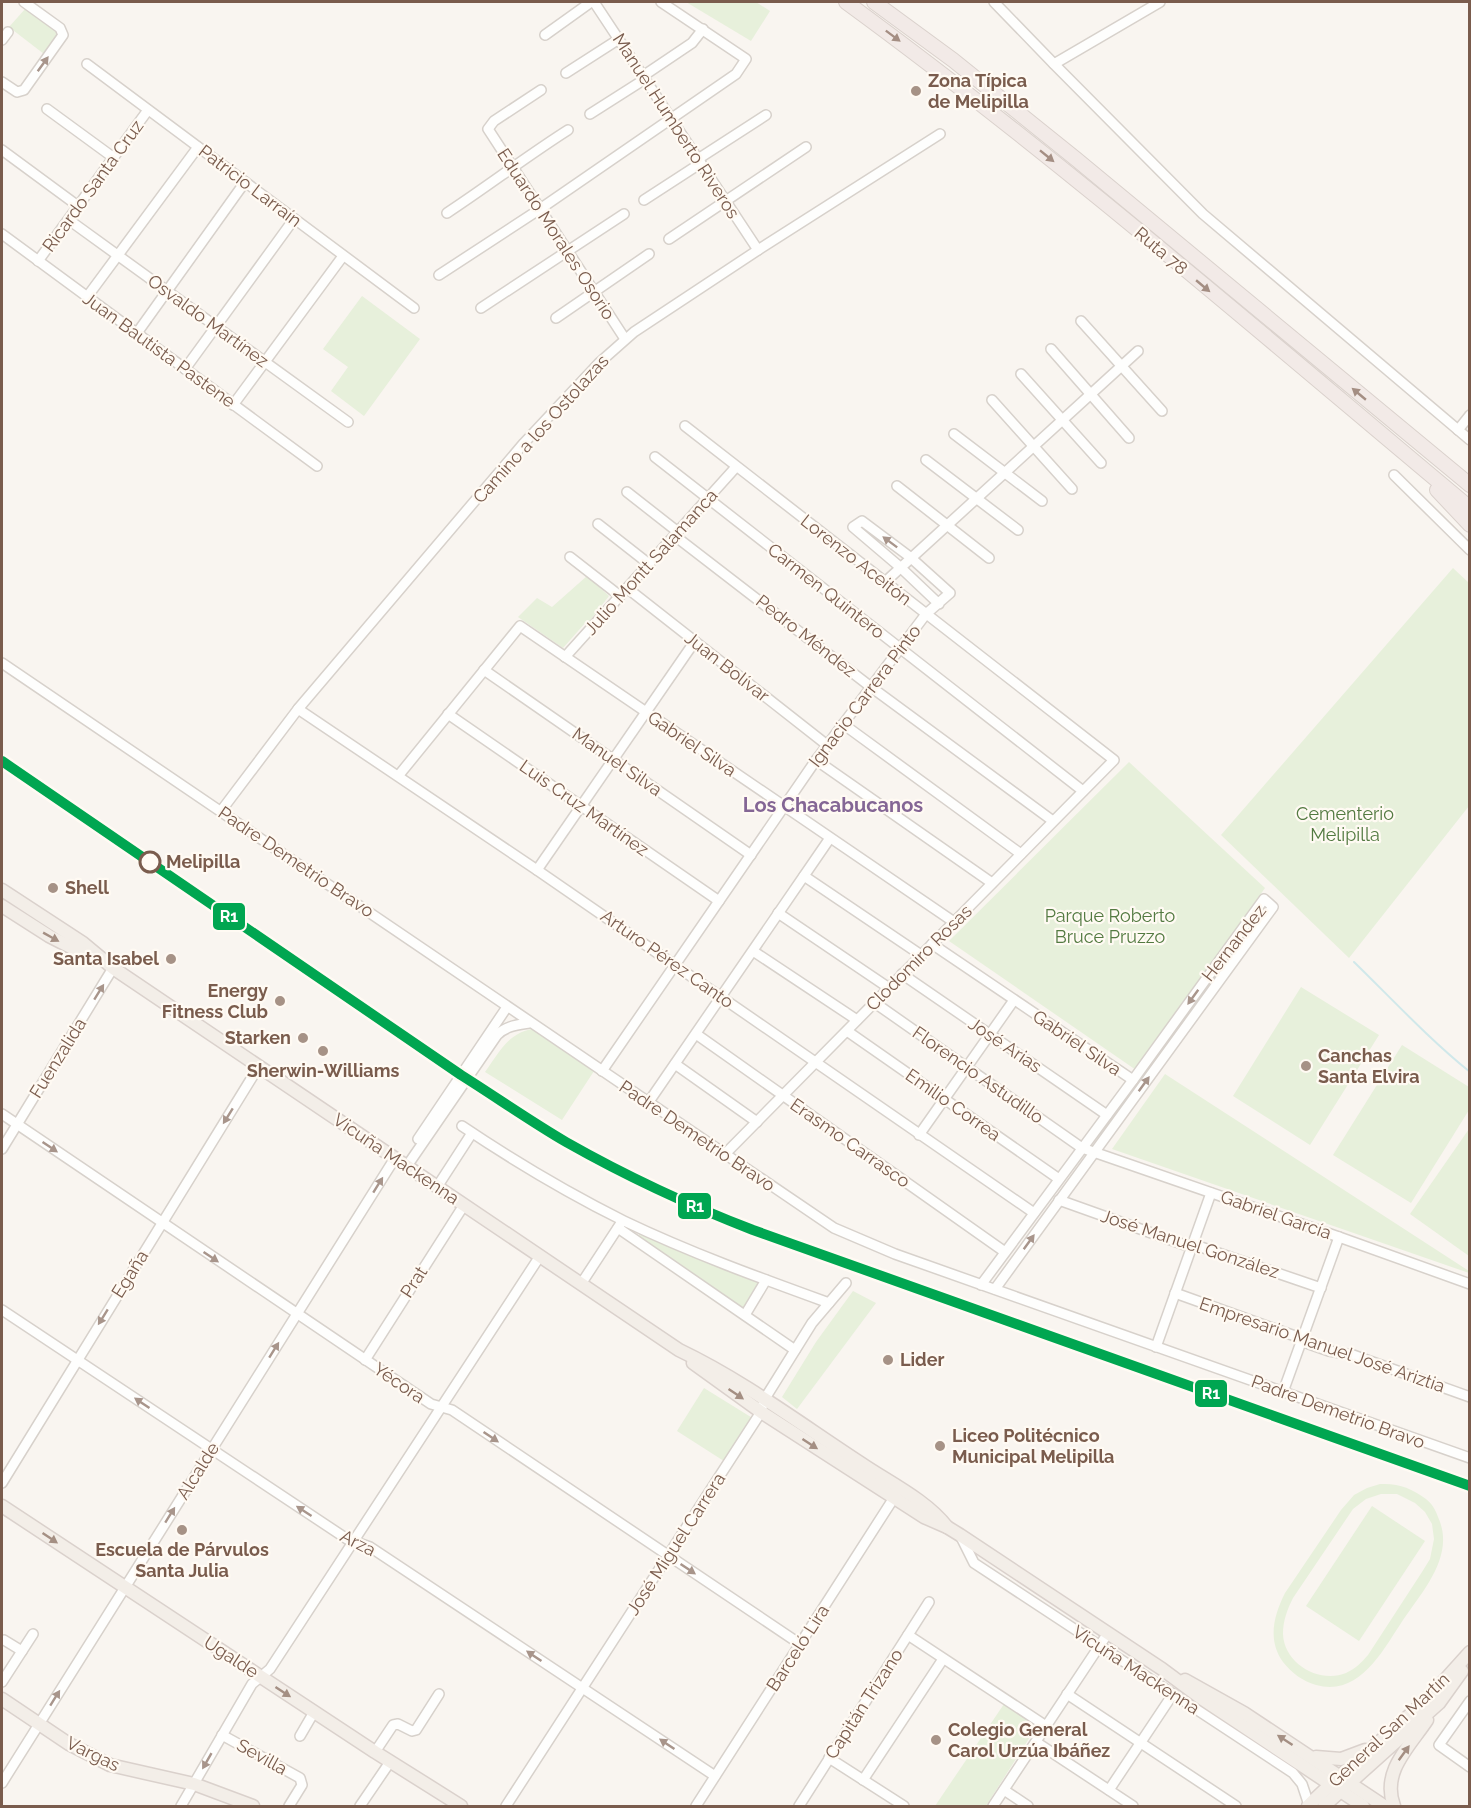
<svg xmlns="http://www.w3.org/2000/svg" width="1471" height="1808" viewBox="0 0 1471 1808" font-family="Raleway,sans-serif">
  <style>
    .green { fill: #e7f0db; fill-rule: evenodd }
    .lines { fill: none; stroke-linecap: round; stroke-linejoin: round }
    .stream { stroke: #d0e8ea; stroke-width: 2 }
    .minor-casing { stroke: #d7d1cb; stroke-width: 12 }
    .major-casing { stroke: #dad1cc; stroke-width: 15 }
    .highway-casing { stroke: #dad1cc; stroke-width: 16 }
    .minor { stroke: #fefefd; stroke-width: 9 }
    .major { stroke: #f3eee8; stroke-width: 12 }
    .highway { stroke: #f2eae7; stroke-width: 14 }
    .rail-1-casing { stroke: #fffaf3; stroke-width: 15 }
    .rail-1 { stroke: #00a651; stroke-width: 10 }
    .oneway { fill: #a48e83 }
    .oneway2 { fill: #a8958b }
    .oneway3 { fill: #a48f83 }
    .poi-dot { fill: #a69286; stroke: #fffaf3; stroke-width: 2 }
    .stop-dot { fill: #fffaf3; stroke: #7a5c4d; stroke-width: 3 }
    .labels { text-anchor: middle; stroke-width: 4.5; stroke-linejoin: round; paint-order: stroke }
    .poi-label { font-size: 18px; font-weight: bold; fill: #7a5c4d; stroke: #fffaf3; text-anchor: start }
    .street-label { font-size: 18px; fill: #7a5c4d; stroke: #fffaf3 }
    .park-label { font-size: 18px; fill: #537a41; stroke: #fffaf3 }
    .stop-label { font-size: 18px; font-weight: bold; fill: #7a5c4d; stroke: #fffaf3; text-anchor: start }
    .neighbourhood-label { font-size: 20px; font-weight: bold; fill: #846695; stroke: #fffaf3 }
    .line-badge { stroke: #fffaf3; stroke-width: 2 }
    .badge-label { font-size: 16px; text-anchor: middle; font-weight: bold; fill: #fff }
  </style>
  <rect width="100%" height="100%" fill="#f9f5f0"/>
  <!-- green -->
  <g class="green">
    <path d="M686,2H756L770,11L751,41Z"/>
    <path d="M26,8L60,34L44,54L9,27Z"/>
    <path d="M362,296L420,339L364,416L331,391L348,367L323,349Z"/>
    <path d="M1453,568L1469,583V806L1349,958L1221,835Z"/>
    <path d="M587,576L609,596L588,623L586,622L563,648L518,617L537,598L552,607Z"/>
    <path d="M1129,762L1265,888L1136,1070L949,941Z"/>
    <path d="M1301,987L1379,1035L1310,1145L1233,1096Z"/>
    <path d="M537,1028L598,1065L562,1120L485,1072C501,1050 508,1032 537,1028Z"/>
    <path d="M1402,1045L1469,1087V1110L1411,1203L1333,1155Z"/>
    <path d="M1165,1074L1469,1271V1273L1112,1149Z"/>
    <path d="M1469,1129L1470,1256H1469L1410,1214Z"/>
    <path d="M640,1233L760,1282L743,1309L637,1238Z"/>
    <path d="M853,1291L876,1303L797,1409L782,1397L816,1342Z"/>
    <path d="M704,1388L754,1419L727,1463L677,1431Z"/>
    <path d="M1380,1484C1399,1483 1411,1488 1426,1499C1434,1505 1437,1514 1440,1522C1453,1558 1422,1592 1403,1620C1383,1650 1360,1697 1316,1685C1302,1681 1292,1673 1283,1662C1267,1640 1274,1615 1285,1593L1341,1510L1354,1495L1367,1488ZM1381,1494H1397L1415,1503L1425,1512L1432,1524L1434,1539L1430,1559L1422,1572L1368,1655C1362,1662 1355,1669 1346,1673C1320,1684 1284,1664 1283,1634C1283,1621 1287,1610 1293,1598L1353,1509L1366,1499Z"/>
    <path d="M1372,1506L1425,1541L1359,1641L1306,1606Z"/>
    <path d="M1004,1704L1037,1726L986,1806H935Z"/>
  </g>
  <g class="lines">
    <!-- stream -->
    <path class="stream" d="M1354,962C1392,999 1428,1038 1470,1072"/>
    <defs>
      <g id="minor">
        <path d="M594,2L758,250"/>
        <path d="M994,2L1054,64L1203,214L1470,440"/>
        <path d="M545,35L591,2"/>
        <path d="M2,40L8,32"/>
        <path d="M87,64L414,308"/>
        <path d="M1054,64L1160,2"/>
        <path d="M566,73L619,39"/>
        <path d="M643,76L692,43L703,29"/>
        <path d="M2,82L17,92L24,90L63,35L60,28L24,2"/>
        <path d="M541,90L494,121L488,129L625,339"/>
        <path d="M47,109L114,158"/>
        <path d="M590,114L645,79"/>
        <path d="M2,150L78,206"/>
        <path d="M698,159L766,115"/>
        <path d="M644,200L701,163"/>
        <path d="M447,213C488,186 527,156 568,130"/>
        <path d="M69,220L348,422"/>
        <path d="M2,234L317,466"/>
        <path d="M669,239L806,147"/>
        <path d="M38,261L148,110"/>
        <path d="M439,275L540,209L736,74L746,59L661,2"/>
        <path d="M87,297L198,147"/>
        <path d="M481,308L624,214"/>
        <path d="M556,318L649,254"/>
        <path d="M1081,321L1162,411"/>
        <path d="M137,333L245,182"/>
        <path d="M1051,349L1129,438"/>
        <path d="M185,369L294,219"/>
        <path d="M1021,374L1101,463"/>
        <path d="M992,400L1072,489"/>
        <path d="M233,405L343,256"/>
        <path d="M685,426L1114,760L724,1155"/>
        <path d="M1458,430L1470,415"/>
        <path d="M954,434L1042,501"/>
        <path d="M655,457L1083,791"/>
        <path d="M926,460L1018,530"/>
        <path d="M1394,475L1470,550"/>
        <path d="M897,486L989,558"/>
        <path d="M627,492L678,532"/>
        <path d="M598,524L649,564"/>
        <path d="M675,536L871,687L1053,821"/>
        <path d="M570,557L620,596"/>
        <path d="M885,582L1138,351"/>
        <path d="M627,588L827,745"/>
        <path d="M565,657L736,467"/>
        <path d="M2,663L834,1228L895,1254L1470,1458"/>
        <path d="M484,670L751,855"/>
        <path d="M298,709L537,870L1034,1213"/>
        <path d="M448,714L719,901"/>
        <path d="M843,724L1021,854"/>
        <path d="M816,760L992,883"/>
        <path d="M399,775L520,626L954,922"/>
        <path d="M221,811L298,709L524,443L599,363L634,332L758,250L940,134"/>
        <path d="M537,870L695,641"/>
        <path d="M804,876L921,955"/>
        <path d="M778,913L889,988"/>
        <path d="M932,944L1133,1080"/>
        <path d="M753,951L857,1020"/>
        <path d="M902,974L1107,1115"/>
        <path d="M875,1003L1082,1148L1339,1237L1470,1284"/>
        <path d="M847,1031L1059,1179"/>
        <path d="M696,1034L1005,1252"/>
        <path d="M675,1064L757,1122"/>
        <path d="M602,1071L816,760L926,614L950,593L910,557L862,521L853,527L900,567L939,604"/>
        <path d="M648,1103L830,838"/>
        <path d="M2,1114L431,1404L452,1410L800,1644"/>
        <path d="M462,1126C514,1161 568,1193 624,1221C691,1253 760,1278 829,1303"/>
        <path d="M919,1135L1014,1000"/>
        <path d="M418,1139L507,1007"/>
        <path d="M2,1149L113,968"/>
        <path d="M407,1166L497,1035C506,1026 517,1025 529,1023"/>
        <path d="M437,1187L472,1133"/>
        <path d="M1059,1200L1185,1245L1198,1246L1321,1288"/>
        <path d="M618,1228L795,1350"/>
        <path d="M581,1284L621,1223"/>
        <path d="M981,1285L1133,1080L1264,899L1273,907L995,1289"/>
        <path d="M1175,1293L1295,1336L1309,1344L1329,1351L1353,1355L1470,1397"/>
        <path d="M2,1310L347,1539L370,1547L715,1776"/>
        <path d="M745,1315L766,1280"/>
        <path d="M1156,1347L1211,1193"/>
        <path d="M365,1360L464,1205"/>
        <path d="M1283,1392L1339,1237"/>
        <path d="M2,1483L259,1066"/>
        <path d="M960,1535L974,1563L1293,1773L1302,1784L1309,1805"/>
        <path d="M908,1635L1046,1726"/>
        <path d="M4,1640L22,1651"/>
        <path d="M2,1682L33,1634"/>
        <path d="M1067,1694L1236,1806"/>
        <path d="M1470,1701L1439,1745L1470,1767"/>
        <path d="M222,1735L300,1778L302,1785L289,1806"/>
        <path d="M300,1736L314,1712"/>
        <path d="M1036,1742L1133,1806"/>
        <path d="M375,1752L393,1725L398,1724L412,1731L416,1730L439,1694"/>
        <path d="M829,1758L904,1806"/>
        <path d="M863,1780L943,1659"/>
        <path d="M2,1783L395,1158"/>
        <path d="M1004,1790L1028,1806"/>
        <path d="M1109,1790L1173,1694"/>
        <path d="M181,1806L252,1684L270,1669L540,1256"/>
        <path d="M360,1806L390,1762"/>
        <path d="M506,1806L761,1412L764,1400L812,1323L846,1283"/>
        <path d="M696,1806L897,1493"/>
        <path d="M799,1806L929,1602"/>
        <path d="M993,1806L1108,1633"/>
      </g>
      <g id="major">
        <path d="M2,890L83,943L113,968L679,1350C744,1381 802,1425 862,1464C890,1483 926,1500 947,1527"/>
        <path d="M2,906L49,936L94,959"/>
        <path d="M693,1363L761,1412L924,1517L947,1527L960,1535L1162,1669L1201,1698L1363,1806"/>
        <path d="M2,1506L375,1752L461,1806"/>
        <path d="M1185,1680L1244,1713L1384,1806"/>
        <path d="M2,1699L69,1744L110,1765L194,1784L253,1806"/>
        <path d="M1316,1757L1341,1759L1365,1750"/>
        <path d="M1308,1806C1346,1768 1390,1735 1429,1697C1443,1683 1456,1667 1470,1652"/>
        <path d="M1324,1806L1439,1703L1462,1671"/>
        <path d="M1394,1806C1381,1772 1409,1747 1427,1720"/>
      </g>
      <g id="highway">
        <path d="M846,2C1062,160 1264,336 1470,508"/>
        <path d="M874,2L953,60L1076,159L1470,485"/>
        <path d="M1437,490L1470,525"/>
      </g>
    </defs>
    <!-- minor casing -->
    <use href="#minor" class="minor-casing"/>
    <!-- major casing -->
    <use href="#major" class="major-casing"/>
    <!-- highway casing -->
    <use href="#highway" class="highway-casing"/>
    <!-- minor -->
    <use href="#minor" class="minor"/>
    <!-- major -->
    <use href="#major" class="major"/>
    <!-- highway -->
    <use href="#highway" class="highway"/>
    <defs>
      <path id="rail-1" d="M2,761L461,1075C496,1097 530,1121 566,1142C626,1176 688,1205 753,1230L1470,1486"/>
    </defs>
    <!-- rail-1 casing -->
    <use href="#rail-1" class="rail-1-casing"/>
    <!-- rail-1 -->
    <use href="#rail-1" class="rail-1"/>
  </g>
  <!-- one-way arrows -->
  <defs><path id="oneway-solid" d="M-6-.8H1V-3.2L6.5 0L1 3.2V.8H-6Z" transform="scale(1.5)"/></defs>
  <g class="oneway">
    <use href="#oneway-solid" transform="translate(893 36) rotate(37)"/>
    <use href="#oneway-solid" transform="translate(1047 156) rotate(39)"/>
    <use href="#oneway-solid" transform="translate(1203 286) rotate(40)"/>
    <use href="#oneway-solid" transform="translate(1359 394) rotate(-140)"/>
  </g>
  <g class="oneway2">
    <use href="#oneway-solid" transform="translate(43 64) rotate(-54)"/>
    <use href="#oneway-solid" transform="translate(890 542) rotate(-143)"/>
    <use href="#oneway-solid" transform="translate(99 992) rotate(-58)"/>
    <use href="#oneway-solid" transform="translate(1193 997) rotate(126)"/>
    <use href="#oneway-solid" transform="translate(1144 1084) rotate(-54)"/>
    <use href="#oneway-solid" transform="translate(228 1116) rotate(122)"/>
    <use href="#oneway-solid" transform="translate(50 1147) rotate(34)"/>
    <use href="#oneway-solid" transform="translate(378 1185) rotate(-58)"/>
    <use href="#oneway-solid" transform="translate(1029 1242) rotate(-54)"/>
    <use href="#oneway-solid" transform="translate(211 1257) rotate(34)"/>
    <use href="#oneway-solid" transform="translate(103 1317) rotate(122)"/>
    <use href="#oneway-solid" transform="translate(274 1350) rotate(-58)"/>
    <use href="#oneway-solid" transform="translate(142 1403) rotate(-146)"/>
    <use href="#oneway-solid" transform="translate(491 1437) rotate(34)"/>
    <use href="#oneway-solid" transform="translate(304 1511) rotate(-147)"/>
    <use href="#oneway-solid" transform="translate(170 1515) rotate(-58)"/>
    <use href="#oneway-solid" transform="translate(688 1569) rotate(34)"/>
    <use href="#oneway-solid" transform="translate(534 1656) rotate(-146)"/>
    <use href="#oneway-solid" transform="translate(55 1698) rotate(-58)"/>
    <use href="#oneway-solid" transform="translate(667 1744) rotate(-146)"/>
    <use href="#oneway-solid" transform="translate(207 1761) rotate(120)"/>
  </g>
  <g class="oneway3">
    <use href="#oneway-solid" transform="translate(51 937) rotate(29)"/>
    <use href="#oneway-solid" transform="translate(736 1394) rotate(34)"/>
    <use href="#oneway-solid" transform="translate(810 1444) rotate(33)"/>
    <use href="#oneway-solid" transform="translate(50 1538) rotate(34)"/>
    <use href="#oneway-solid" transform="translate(283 1692) rotate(33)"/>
    <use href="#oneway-solid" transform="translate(1285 1740) rotate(-147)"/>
    <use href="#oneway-solid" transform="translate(1404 1753) rotate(-54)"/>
  </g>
  <!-- markers -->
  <g class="poi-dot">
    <circle cx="916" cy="91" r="6"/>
    <circle cx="53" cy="888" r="6"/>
    <circle cx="171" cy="959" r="6"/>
    <circle cx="280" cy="1001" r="6"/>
    <circle cx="303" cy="1038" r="6"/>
    <circle cx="323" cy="1051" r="6"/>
    <circle cx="1306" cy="1066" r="6"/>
    <circle cx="888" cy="1360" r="6"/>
    <circle cx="940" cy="1446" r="6"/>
    <circle cx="182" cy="1530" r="6"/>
    <circle cx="936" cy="1740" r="6"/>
  </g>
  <circle class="stop-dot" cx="150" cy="862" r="10"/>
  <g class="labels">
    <!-- poi labels -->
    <g class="poi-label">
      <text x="928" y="87">Zona Típica<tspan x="928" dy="21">de Melipilla</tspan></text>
      <text x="65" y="894">Shell</text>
      <text x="159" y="965" text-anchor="end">Santa Isabel</text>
      <text x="268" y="997" text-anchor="end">Energy<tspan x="268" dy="21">Fitness Club</tspan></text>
      <text x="291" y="1044" text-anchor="end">Starken</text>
      <text x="1318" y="1062">Canchas<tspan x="1318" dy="21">Santa Elvira</tspan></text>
      <text x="323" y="1077" text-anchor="middle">Sherwin-Williams</text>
      <text x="900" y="1366">Lider</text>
      <text x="952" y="1442">Liceo Politécnico<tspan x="952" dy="21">Municipal Melipilla</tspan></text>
      <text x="182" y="1556" text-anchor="middle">Escuela de Párvulos<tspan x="182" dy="21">Santa Julia</tspan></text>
      <text x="948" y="1736">Colegio General<tspan x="948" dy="21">Carol Urzúa Ibáñez</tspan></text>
    </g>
    <!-- street labels -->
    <g class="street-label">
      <text transform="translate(676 126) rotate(57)" y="6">Manuel Humberto Riveros</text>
      <text transform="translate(93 186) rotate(-54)" y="6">Ricardo Santa Cruz</text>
      <text transform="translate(250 186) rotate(37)" y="6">Patricio Larraín</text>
      <text transform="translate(556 234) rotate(57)" y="6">Eduardo Morales Osorio</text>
      <text transform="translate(1161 251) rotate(40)" y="6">Ruta 78</text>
      <text transform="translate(208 321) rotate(36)" y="6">Osvaldo Martínez</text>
      <text transform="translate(159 350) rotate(36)" y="6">Juan Bautista Pastene</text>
      <text transform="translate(541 429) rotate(-48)" y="6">Camino a los Ostolazas</text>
      <text transform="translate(856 560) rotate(38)" y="6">Lorenzo Aceitón</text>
      <text transform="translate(651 562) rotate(-48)" y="6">Julio Montt Salamanca</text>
      <text transform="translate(826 591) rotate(38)" y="6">Carmen Quintero</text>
      <text transform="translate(806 636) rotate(38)" y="6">Pedro Méndez</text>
      <text transform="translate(727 667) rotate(38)" y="6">Juan Bolívar</text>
      <text transform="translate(865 696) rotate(-53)" y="6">Ignacio Carrera Pinto</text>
      <text transform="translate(692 744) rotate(34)" y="6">Gabriel Silva</text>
      <text transform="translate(617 762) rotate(35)" y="6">Manuel Silva</text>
      <text transform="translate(584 808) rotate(35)" y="6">Luis Cruz Martínez</text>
      <text transform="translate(296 862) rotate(34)" y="6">Padre Demetrio Bravo</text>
      <text transform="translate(1234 943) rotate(-52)" y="6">Hernandez</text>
      <text transform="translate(919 958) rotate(-45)" y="6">Clodomiro Rosas</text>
      <text transform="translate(667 959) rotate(35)" y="6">Arturo Pérez Canto</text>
      <text transform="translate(1077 1043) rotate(34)" y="6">Gabriel Silva</text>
      <text transform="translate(1005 1045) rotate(34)" y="6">José Arias</text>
      <text transform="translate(58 1058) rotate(-58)" y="6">Fuenzalida</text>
      <text transform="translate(978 1075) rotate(35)" y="6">Florencio Astudillo</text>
      <text transform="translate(953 1105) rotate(35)" y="6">Emilio Correa</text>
      <text transform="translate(697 1136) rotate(34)" y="6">Padre Demetrio Bravo</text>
      <text transform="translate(850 1143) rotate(35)" y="6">Erasmo Carrasco</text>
      <text transform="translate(396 1159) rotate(34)" y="6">Vicuña Mackenna</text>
      <text transform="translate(1276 1215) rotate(19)" y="6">Gabriel García</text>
      <text transform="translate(1190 1244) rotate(18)" y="6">José Manuel González</text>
      <text transform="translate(130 1274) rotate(-58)" y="6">Egaña</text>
      <text transform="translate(414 1282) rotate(-57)" y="6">Prat</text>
      <text transform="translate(1322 1345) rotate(19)" y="6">Empresario Manuel José Ariztia</text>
      <text transform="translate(399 1383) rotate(34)" y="6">Yécora</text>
      <text transform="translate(1338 1412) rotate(20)" y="6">Padre Demetrio Bravo</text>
      <text transform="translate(198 1471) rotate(-58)" y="6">Alcalde</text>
      <text transform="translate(358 1543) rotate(27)" y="6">Arza</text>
      <text transform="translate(676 1544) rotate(-57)" y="6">José Miguel Carrera</text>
      <text transform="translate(798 1648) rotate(-57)" y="6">Barceló Lira</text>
      <text transform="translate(231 1657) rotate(33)" y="6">Ugalde</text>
      <text transform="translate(1136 1670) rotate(33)" y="6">Vicuña Mackenna</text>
      <text transform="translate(864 1704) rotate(-57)" y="6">Capitán Trizano</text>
      <text transform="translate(1389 1730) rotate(-43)" y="6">General San Martín</text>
      <text transform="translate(93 1754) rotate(26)" y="6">Vargas</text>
      <text transform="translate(262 1757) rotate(29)" y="6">Sevilla</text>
    </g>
    <!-- park labels -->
    <g class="park-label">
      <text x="1345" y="820">Cementerio<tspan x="1345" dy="21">Melipilla</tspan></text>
      <text x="1110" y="922">Parque Roberto<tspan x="1110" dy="21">Bruce Pruzzo</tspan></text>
    </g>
    <!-- stop labels -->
    <g class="stop-label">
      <text x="166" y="868">Melipilla</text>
    </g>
    <!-- neighbourhood labels -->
    <g class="neighbourhood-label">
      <text x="833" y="812">Los Chacabucanos</text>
    </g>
  </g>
  <g class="line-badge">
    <rect x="212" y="902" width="34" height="29" rx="6" fill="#00a651"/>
    <rect x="677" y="1192" width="35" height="28" rx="6" fill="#00a651"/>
    <rect x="1194" y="1379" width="34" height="29" rx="6" fill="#00a651"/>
  </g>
  <g class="badge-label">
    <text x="229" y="922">R1</text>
    <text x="695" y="1212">R1</text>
    <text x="1211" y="1399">R1</text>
  </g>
  <!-- border -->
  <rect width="1471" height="1808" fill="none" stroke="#7a5c4d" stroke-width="6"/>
</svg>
